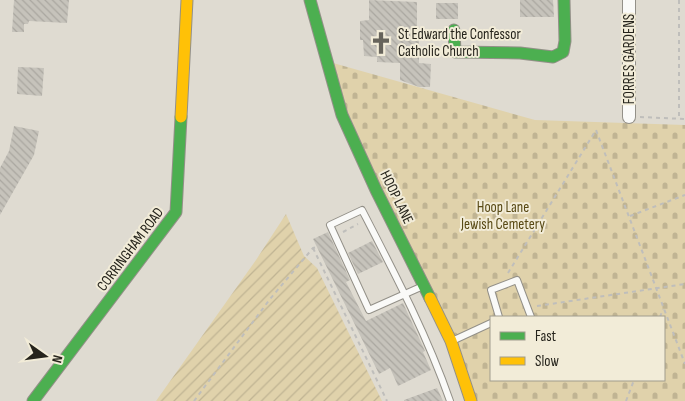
<svg xmlns="http://www.w3.org/2000/svg" width="685" height="401" viewBox="0 0 685 401" font-family="'Sofia Sans Condensed',sans-serif">
  <style>
    .cemetery { fill: url(#cemetery-stones); fill-rule: evenodd }
    .garden { fill: url(#garden-furrows) }
    .building { fill: url(#building-back-hatch) }
    .lines { fill: none; stroke-linecap: round; stroke-linejoin: round }
    .lane-casing { stroke: #939088; stroke-width: 8 }
    .street-casing { stroke: #939088; stroke-width: 14 }
    .fast-casing { stroke: #939088; stroke-width: 13 }
    .slow-casing { stroke: #939088; stroke-width: 13 }
    .path { stroke: #bfbebb; stroke-width: 2; stroke-dasharray: 4 4; stroke-linecap: butt }
    .lane { stroke: #fafaf8; stroke-width: 6 }
    .street { stroke: #fafaf8; stroke-width: 12 }
    .fast { stroke: #4caf50; stroke-width: 11 }
    .slow { stroke: #ffc107; stroke-width: 11 }
    .labels { text-anchor: middle; stroke-width: 4; stroke-linejoin: round; paint-order: stroke }
    .poi-label { font-size: 15px; fill: #26241c; stroke: #f2ecd8; text-anchor: start }
    .street-label { font-size: 15px; fill: #26241c; stroke: #f2ecd8 }
    .park-label { font-size: 15px; fill: #584914; stroke: #f2ecd8 }
  </style>
  <defs>
    <pattern id="cemetery-stones" width="16" height="16" patternUnits="userSpaceOnUse" patternTransform="scale(1.25)"><rect width="16" height="16" fill="#e0d2ab"/><path d="M2 7V4a2 2 0 0 1 4 0v3zM10 15v-3a2 2 0 0 1 4 0v3z" fill="#c0b493"/></pattern>
    <pattern id="garden-furrows" width="10" height="10" patternUnits="userSpaceOnUse" patternTransform="scale(1.25)"><rect width="10" height="10" fill="#e0d2ab"/><path d="M-1 1l2-2M0 10L10 0M9 11l2-2" fill="none" stroke="#c0b493"/></pattern>
    <pattern id="building-back-hatch" width="6" height="6" patternUnits="userSpaceOnUse" patternTransform="scale(1.25)"><rect width="6" height="6" fill="#c6c3bb"/><path d="M-1 5l2 2M0 0l6 6M5-1l2 2" fill="none" stroke="#aaa7a0"/></pattern>
  </defs>
  <rect width="100%" height="100%" fill="#dfdbd1"/>
  <!-- cemetery -->
  <path class="cemetery" d="M326,61L535,120L685,125V401H471ZM491,317H664V380H491Z"/>
  <!-- garden -->
  <path class="garden" d="M286,214L304,256L317,268L382,401H156L256,260Z"/>
  <!-- building -->
  <g class="building">
    <path d="M14,0H69L67,23L29,21L28,24H24V32H12Z"/>
    <path d="M369,0L417,2V33H419V63L431,64L430,87H419L400,80V63L377,62V57L364,56L363,40H360V21L369,20Z"/>
    <path d="M520,0H553L554,17H520Z"/>
    <rect x="436" y="3" width="22" height="16"/>
    <path d="M18,67L44,68L42,96L17,94Z"/>
    <path d="M14,126L39,131L34,155L0,215V168L9,151Z"/>
    <path d="M328,232L350,280L346,282L366,321L403,303L425,351L423,352L431,370L398,386L390,368L379,374L313,239Z"/>
    <path d="M372,241L383,262L358,274L348,253Z"/>
    <path d="M437,388L443,401H404V400Z"/>
  </g>
  <g class="lines">
    <defs>
      <g id="lane">
        <path d="M423,286L369,310L330,225L362,210C394,272 427,335 450,401"/>
        <path d="M499,317L491,290L517,280L531,317"/>
        <path d="M452,341L491,323"/>
      </g>
      <path id="street" d="M629,0V117"/>
      <g id="fast">
        <path d="M310,0L342,115L376,190L430,298"/>
        <path d="M454,30L455,52L520,53L553,57L563,52L565,41L564,0"/>
        <path d="M33,401L176,212L181,117"/>
      </g>
      <g id="slow">
        <path d="M181,117L187,0"/>
        <path d="M430,298L451,341L471,401"/>
      </g>
    </defs>
    <!-- lane casing -->
    <use href="#lane" class="lane-casing"/>
    <!-- street casing -->
    <use href="#street" class="street-casing"/>
    <!-- fast casing -->
    <use href="#fast" class="fast-casing"/>
    <!-- slow casing -->
    <use href="#slow" class="slow-casing"/>
    <!-- path -->
    <g class="path">
      <path d="M679,0V119"/>
      <path d="M640,117L685,119"/>
      <path d="M630,216L685,195"/>
      <path d="M343,232L358,224"/>
      <path d="M313,248L387,401"/>
      <path d="M508,273L596,130L685,364"/>
      <path d="M537,306L685,284"/>
      <path d="M660,317L663,309"/>
      <path d="M194,401L270,299L313,248L317,247"/>
      <path d="M626,401L634,380"/>
    </g>
    <!-- lane -->
    <use href="#lane" class="lane"/>
    <!-- street -->
    <use href="#street" class="street"/>
    <!-- fast -->
    <use href="#fast" class="fast"/>
    <!-- slow -->
    <use href="#slow" class="slow"/>
  </g>
  <!-- icons -->
  <defs>
    <symbol id="church-bare" viewBox="-9 -9 18 18"><path d="M-1.2-6h2.4v3.5h3.3v2.4h-3.3V6h-2.4V-.1h-3.3v-2.4h3.3Z" fill="#67645b" stroke="#f2ecd8" stroke-width="2.5" paint-order="stroke"/></symbol>
  </defs>
  <g fill-rule="evenodd">
    <use href="#church-bare" x="365" y="27" width="32" height="32"/>
  </g>
  <g class="labels">
    <!-- poi labels -->
    <g class="poi-label">
      <text x="398" y="39">St Edward the Confessor<tspan x="398" dy="17">Catholic Church</tspan></text>
    </g>
    <!-- street labels -->
    <g class="street-label">
      <text transform="translate(629 59) rotate(-90)" y="5">FORRES GARDENS</text>
      <text transform="translate(397 197) rotate(64)" y="5">HOOP LANE</text>
      <text transform="translate(130 249) rotate(-53)" y="5">CORRINGHAM ROAD</text>
    </g>
    <!-- park labels -->
    <g class="park-label">
      <text x="503" y="212">Hoop Lane<tspan x="503" dy="17">Jewish Cemetery</tspan></text>
    </g>
  </g>
  <!-- legend -->
  <rect x="490" y="316" width="175" height="65" fill="#f2ecd8" stroke="#a09c8d"/>
  <rect x="500" y="332" width="25" height="8" fill="#4caf50" stroke="#a09c8d"/>
  <text x="535" y="341" font-size="15" fill="#26241c">Fast</text>
  <rect x="500" y="357" width="25" height="8" fill="#ffc107" stroke="#a09c8d"/>
  <text x="535" y="366" font-size="15" fill="#26241c">Slow</text>
  <!-- north arrow -->
  <g transform="translate(45 356) rotate(104)" stroke="#f2ecd8" stroke-width="4" paint-order="stroke">
  <path d="M0-4L9 19L0 12L-9 19Z" fill="#26241c"/>
  <text y="-8" font-size="14" font-weight="bold" text-anchor="middle" fill="#26241c">N</text>
  </g>
</svg>
